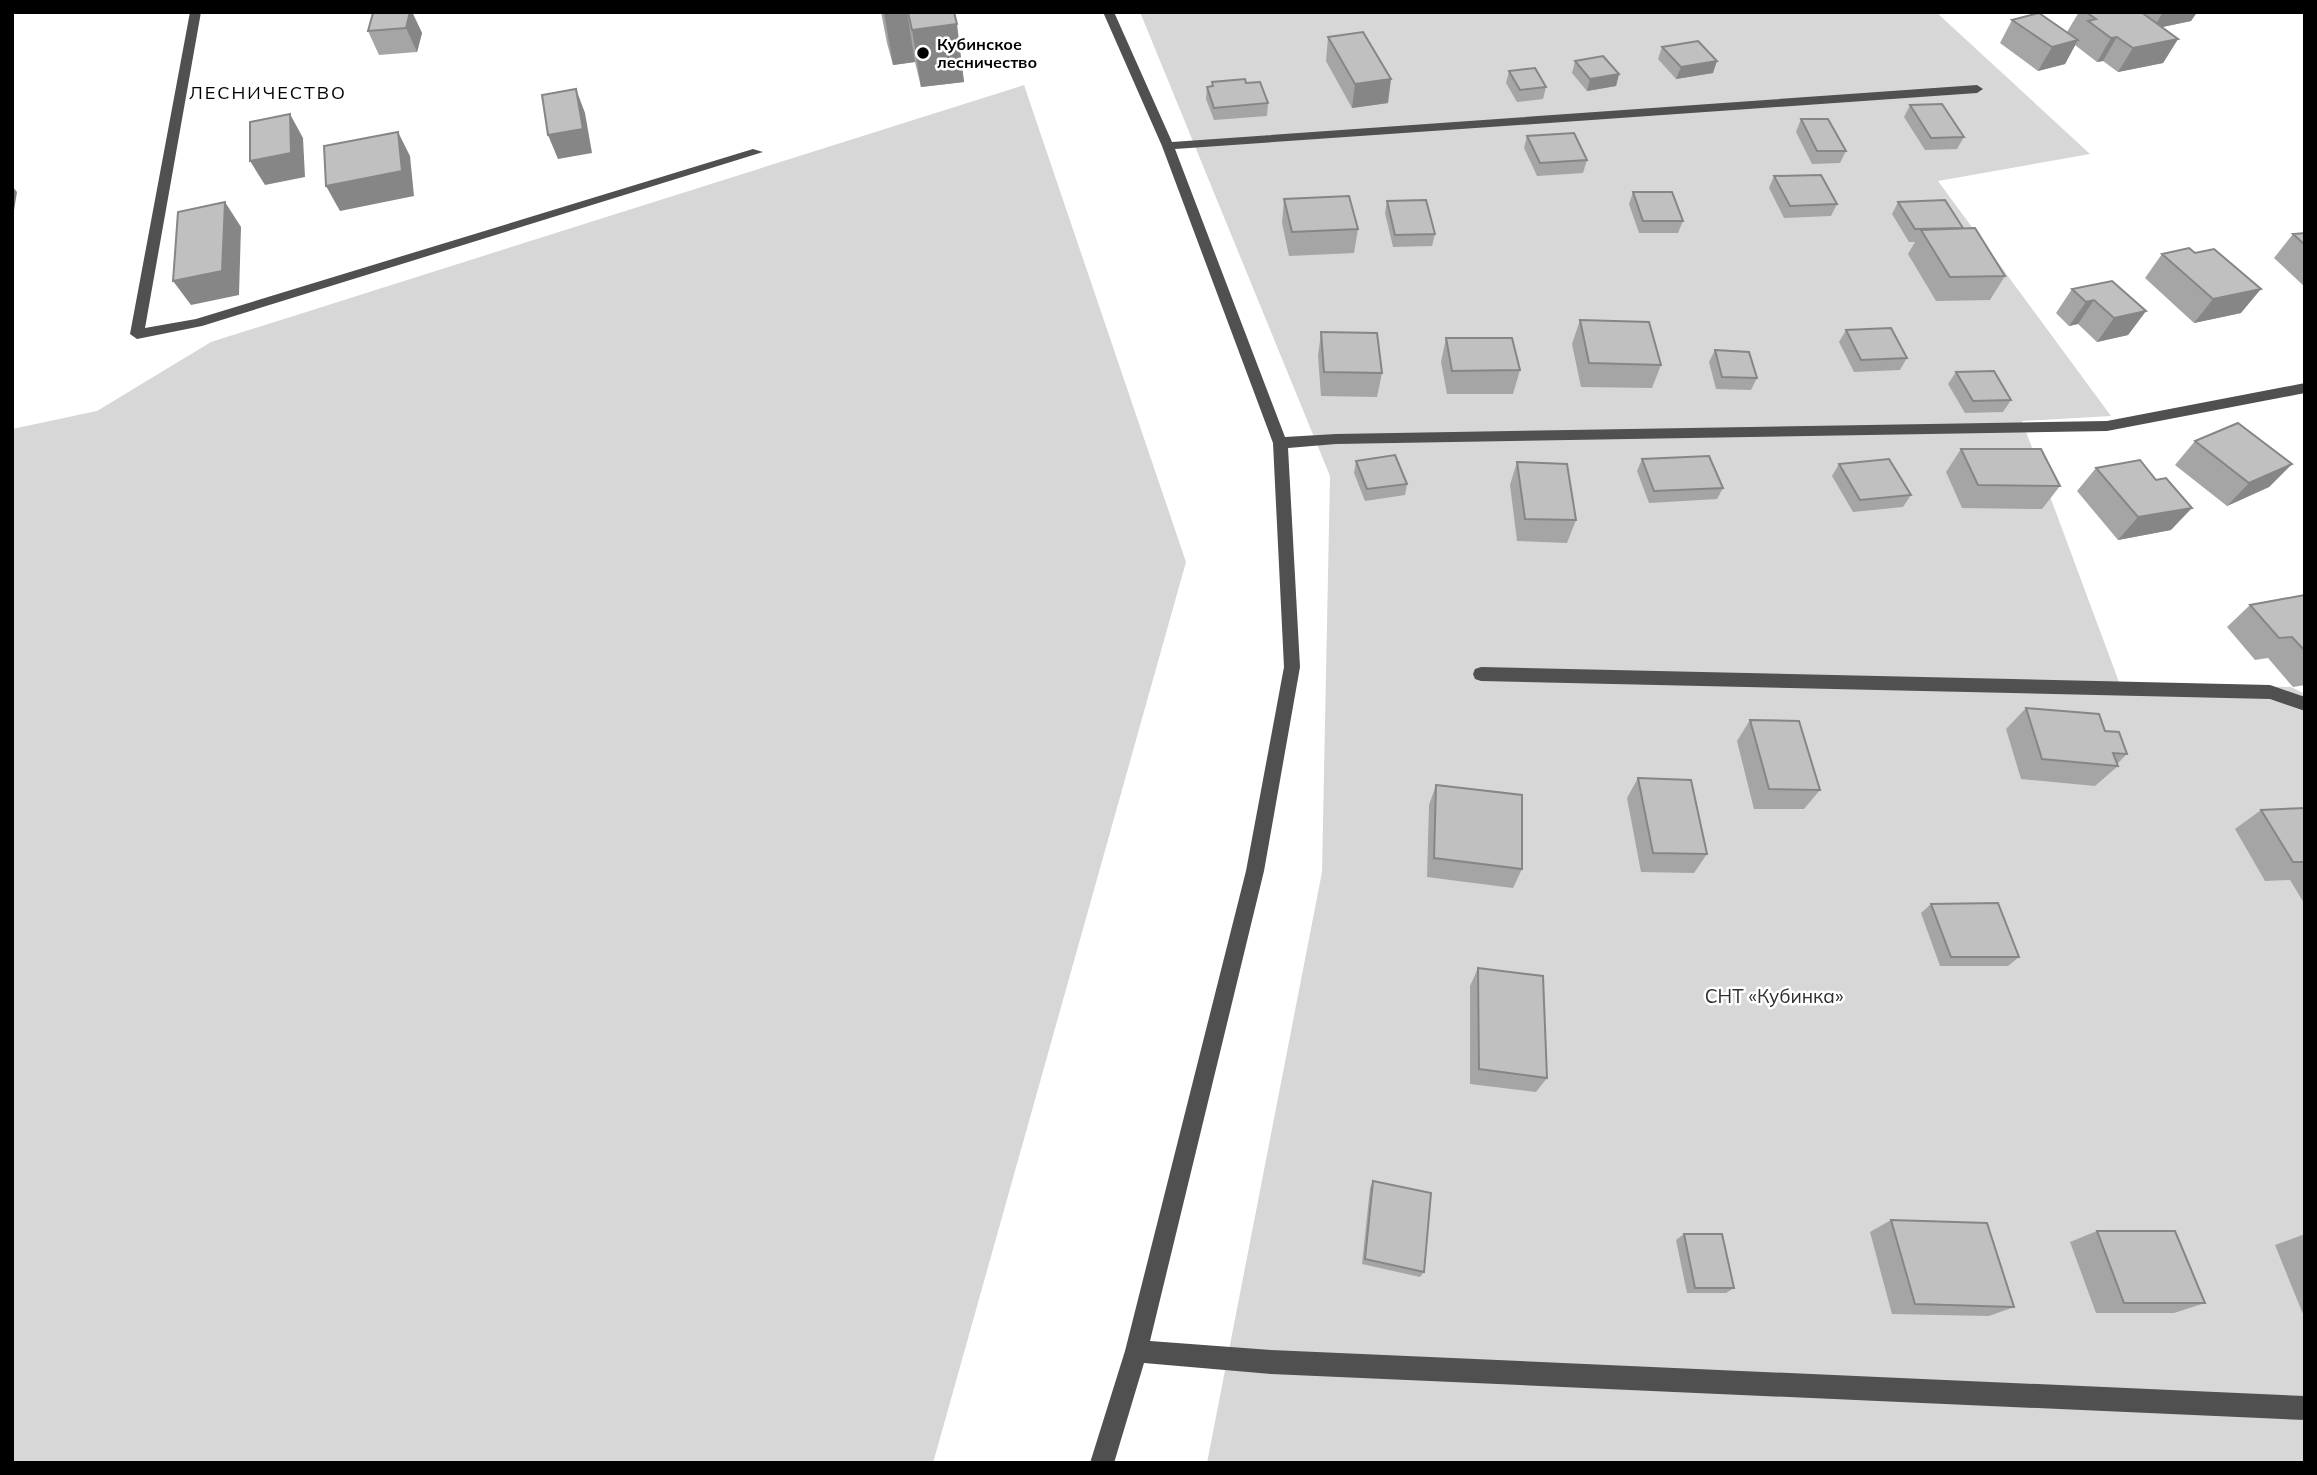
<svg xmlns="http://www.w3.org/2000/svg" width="2317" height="1475" viewBox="0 0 2317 1475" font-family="Mulish,sans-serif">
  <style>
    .green { fill: #d7d7d7 }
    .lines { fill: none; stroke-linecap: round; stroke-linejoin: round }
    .minor { fill: #505050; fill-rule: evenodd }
    .wall { fill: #a5a5a5 }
    .shaded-wall { fill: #868686 }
    .building { fill: #c0c0c0; stroke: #868686; stroke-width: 2 }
    .poi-dot { fill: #000; stroke: #fff; stroke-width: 2.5 }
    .labels { text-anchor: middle; stroke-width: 5; stroke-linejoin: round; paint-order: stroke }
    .far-poi-label { font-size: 16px; font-weight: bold; fill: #000; stroke: #fff; text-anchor: start }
    .far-neighbourhood-label { font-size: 18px; letter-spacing: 2px; fill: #000; stroke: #fff }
    .park-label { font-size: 19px; fill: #2e2e2e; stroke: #fff }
  </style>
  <rect width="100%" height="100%" fill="#fff"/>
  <!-- green -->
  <g class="green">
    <path d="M1140,12H1936L2090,154L1938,181L2111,416L2022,421L2119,682L2291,687L2305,694V1463H1207L1322,872L1330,476Z"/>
    <path d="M1024,85L1186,562L933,1463H12V429L97,411L211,342Z"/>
  </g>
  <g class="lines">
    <!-- minor -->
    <g class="minor">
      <path d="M190,12H201L145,328L196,319L753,149L763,152L202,326L137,339L130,334Z"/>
      <path d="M1103,12H1114L1172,142L1977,85L1983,89L1977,93L1175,149L1285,437L1336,434L2107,421L2305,383V393L2107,431L1336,444L1288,448L1300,667L1264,871L1150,1341L1271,1350L2305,1396V1420L1271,1374L1144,1363L1114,1463H1090L1125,1351L1246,871L1284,667L1273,443L1162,146Z"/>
      <path d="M1481,667L2270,685L2305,697V711L2270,699L1481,681L1475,679L1473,674L1475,669Z"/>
    </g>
  </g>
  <!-- wall -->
  <g class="wall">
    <path d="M382,12H412L422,33L417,52L379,55L368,31Z"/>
    <path d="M881,12H954L964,82L921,87L915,62L893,65L887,43Z"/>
    <path d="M2079,12H2197L2191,21L2162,27L2178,39L2163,63L2118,72L2103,61L2097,62L2075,45L2065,64L2038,71L2000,43L2012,20L2067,32Z"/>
    <path d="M1328,37L1388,103L1352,108L1326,61Z"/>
    <path d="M1662,47L1713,73L1676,79L1658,59Z"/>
    <path d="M1575,61L1619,74L1616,86L1587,91L1572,73Z"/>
    <path d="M1509,71L1546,87L1543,99L1517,102L1506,83Z"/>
    <path d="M1212,82L1268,103L1267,116L1214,120L1206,99L1207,87L1212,86Z"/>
    <path d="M1910,105L1964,137L1957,149L1925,150L1904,117Z"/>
    <path d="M1801,119L1846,151L1840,163L1812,164L1796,132Z"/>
    <path d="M1527,136L1587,160L1583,173L1537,176L1524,148Z"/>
    <path d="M1774,176L1837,204L1831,216L1784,218L1769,188Z"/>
    <path d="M1633,192L1683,221L1678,233H1639L1629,204Z"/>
    <path d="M1284,199L1358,229L1354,253L1289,256L1282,223Z"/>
    <path d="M1387,201L1435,234L1432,246L1393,247L1385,213Z"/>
    <path d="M1898,202L1963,228L2005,276L1990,300L1936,301L1908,254L1915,242H1909L1892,214Z"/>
    <path d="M2305,233V287L2274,258L2293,234Z"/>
    <path d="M2195,253L2241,313L2194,323L2145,278L2162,254Z"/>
    <path d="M2072,289L2146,311L2128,335L2097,342L2078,324L2069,326L2056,313Z"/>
    <path d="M1580,320L1661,365L1652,388L1581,387L1572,344Z"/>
    <path d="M1846,330L1907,358L1900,370L1854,372L1839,342Z"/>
    <path d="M1321,332L1382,373L1377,397L1321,396L1318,356Z"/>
    <path d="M1446,338L1520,370L1513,394H1447L1441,362Z"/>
    <path d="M1715,350L1757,378L1751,390L1716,389L1709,362Z"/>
    <path d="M1956,372L2011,400L2003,412L1965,413L1948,384Z"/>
    <path d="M2195,441L2292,464L2269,487L2227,506L2175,465Z"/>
    <path d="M1961,449L2060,486L2042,509L1962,508L1946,472Z"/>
    <path d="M1642,459L1723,488L1717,499L1649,503L1637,471Z"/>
    <path d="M1356,461L1407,484L1405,495L1365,501L1354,473Z"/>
    <path d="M1517,462L1576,520L1567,543L1517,541L1510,485Z"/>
    <path d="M1839,464L1911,495L1903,507L1853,512L1832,476Z"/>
    <path d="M2096,468L2171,530L2118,540L2077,491Z"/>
    <path d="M2305,595V685L2293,687L2268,658L2255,660L2227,627L2250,605Z"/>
    <path d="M2026,708L2105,731L2127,754L2117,764L2118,766L2095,786L2021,779L2006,729Z"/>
    <path d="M1750,720L1820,790L1804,809H1754L1737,741Z"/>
    <path d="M1638,778L1707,854L1694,873L1641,872L1627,798Z"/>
    <path d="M1436,785L1522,869L1513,888L1427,877L1429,805Z"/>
    <path d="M2305,808V903H2304L2290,880L2265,881L2235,829L2261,810Z"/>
    <path d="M1931,904L2019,957L2008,966H1940L1921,913Z"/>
    <path d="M1478,968L1547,1078L1536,1092L1470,1084V986Z"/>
    <path d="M1373,1181L1424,1272L1420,1277L1362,1264L1370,1188Z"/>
    <path d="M1891,1220L2014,1307L1989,1316L1892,1314L1870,1232Z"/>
    <path d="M2097,1231L2205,1303L2174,1313H2096L2070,1242Z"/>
    <path d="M1684,1234L1734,1288L1726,1293H1687L1676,1240Z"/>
    <path d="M2305,1234V1319L2275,1245Z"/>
  </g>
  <!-- shaded-wall -->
  <g class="shaded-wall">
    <path d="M410,12H412L422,33L417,52L406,28Z"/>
    <path d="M884,12H907L915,62L893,65Z"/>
    <path d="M2163,12H2197L2191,21L2153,29Z"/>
    <path d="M957,24L964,82L921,87L912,30Z"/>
    <path d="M2117,37L2103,61L2097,62L2111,38Z"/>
    <path d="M2178,39L2163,63L2118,72L2133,48Z"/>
    <path d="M2078,40L2065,64L2038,71L2052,47Z"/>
    <path d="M1717,61L1713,73L1676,79L1681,67Z"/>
    <path d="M1619,74L1616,86L1587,91L1590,79Z"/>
    <path d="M1391,79L1388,103L1352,108L1355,84Z"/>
    <path d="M576,89L585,113L592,153L558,159L548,135Z"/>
    <path d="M290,114L303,138L305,177L265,185L250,161Z"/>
    <path d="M398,132L410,156L414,196L340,211L326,186Z"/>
    <path d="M12,186L17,192L12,223Z"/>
    <path d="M225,202L241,227L239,295L191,305L173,281Z"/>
    <path d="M2261,289L2241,313L2194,323L2213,299Z"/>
    <path d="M2094,300L2078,324L2069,326L2086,302Z"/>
    <path d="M2146,311L2128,335L2097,342L2114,318Z"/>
    <path d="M2292,464L2269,487L2227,506L2249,483Z"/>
    <path d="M2192,508L2171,530L2118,540L2138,517Z"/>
  </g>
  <!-- building -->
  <g class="building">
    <path d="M382,12H410L406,28L368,31L373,13Z"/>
    <path d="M908,12H954L957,24L912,30Z"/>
    <path d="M2086,12H2141L2178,39L2133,48L2117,37L2111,38L2088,21L2096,19Z"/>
    <path d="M2039,13L2078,40L2052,47L2012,20Z"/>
    <path d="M1363,32L1391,79L1355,84L1328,37Z"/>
    <path d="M1698,41L1717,61L1681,67L1662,47Z"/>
    <path d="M1603,56L1619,74L1590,79L1575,61Z"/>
    <path d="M1535,68L1546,87L1520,90L1509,71Z"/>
    <path d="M1245,79L1246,83L1260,82L1268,103L1214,108L1207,87L1213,86L1212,82Z"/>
    <path d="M576,89L583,129L548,135L542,95Z"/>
    <path d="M1942,104L1964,137L1931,138L1910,105Z"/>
    <path d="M290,114L291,153L250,161V122Z"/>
    <path d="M1801,119H1828L1846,151H1817Z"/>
    <path d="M398,132L402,171L326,186L324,146Z"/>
    <path d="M1574,133L1587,160L1540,163L1527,136Z"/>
    <path d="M1821,175L1837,204L1790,206L1774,176Z"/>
    <path d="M1633,192H1672L1683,221H1643Z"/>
    <path d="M1349,196L1358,229L1292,232L1284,199Z"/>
    <path d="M1426,200L1435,234L1395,235L1387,201Z"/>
    <path d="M1945,200L1963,228L1915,229L1898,202Z"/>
    <path d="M225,202L222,271L173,281L178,212Z"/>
    <path d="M1975,228L2005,276L1950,277L1921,230Z"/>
    <path d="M2305,233V245L2293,234Z"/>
    <path d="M2189,248L2195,253L2214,249L2261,289L2213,299L2162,254Z"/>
    <path d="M2112,281L2146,311L2114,318L2094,300L2086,302L2072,289Z"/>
    <path d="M1580,320L1649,322L1661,365L1589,363Z"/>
    <path d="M1891,328L1907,358L1861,360L1846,330Z"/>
    <path d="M1321,332L1377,333L1382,373L1324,372Z"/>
    <path d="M1446,338H1512L1520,370L1452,371Z"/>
    <path d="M1715,350L1749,352L1757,378L1722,377Z"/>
    <path d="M1994,371L2011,400L1973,401L1956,372Z"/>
    <path d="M2238,423L2292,464L2249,483L2195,441Z"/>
    <path d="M1961,449H2041L2060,486L1978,485Z"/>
    <path d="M1395,455L1407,484L1367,489L1356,461Z"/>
    <path d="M1709,456L1723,488L1654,491L1642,459Z"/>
    <path d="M1889,459L1911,495L1860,500L1839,464Z"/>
    <path d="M2140,460L2156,480L2166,478L2192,508L2138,517L2096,468Z"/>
    <path d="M1517,462L1567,464L1576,520L1525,519Z"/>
    <path d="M2305,595V651L2292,637L2279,638L2250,605Z"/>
    <path d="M2026,708L2099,714L2105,731L2119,732L2127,754L2113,753L2118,766L2042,759Z"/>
    <path d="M1750,720L1799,721L1820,790L1769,789Z"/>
    <path d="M1638,778L1691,780L1707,854L1653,853Z"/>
    <path d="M1436,785L1522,795V869L1434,858Z"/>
    <path d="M2305,808V862H2293L2261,810Z"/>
    <path d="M1998,903L2019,957H1951L1931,904Z"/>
    <path d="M1478,968L1543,976L1547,1078L1479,1069Z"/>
    <path d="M1373,1181L1431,1193L1424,1272L1365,1259Z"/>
    <path d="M1891,1220L1987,1223L2014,1307L1915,1304Z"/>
    <path d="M2097,1231H2175L2205,1303H2124Z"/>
    <path d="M1684,1234H1722L1734,1288H1695Z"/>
  </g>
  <!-- markers -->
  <circle class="poi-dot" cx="923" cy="53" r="7"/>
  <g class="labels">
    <!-- far-poi labels -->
    <g class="far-poi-label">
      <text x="937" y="50">Кубинское<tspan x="937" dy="18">лесничество</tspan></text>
    </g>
    <!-- far-neighbourhood labels -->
    <g class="far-neighbourhood-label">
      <text x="268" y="99">ЛЕСНИЧЕСТВО</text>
    </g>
    <!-- park labels -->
    <g class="park-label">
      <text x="1774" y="1003">СНТ «Кубинка»</text>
    </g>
  </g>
  <!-- border -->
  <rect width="2317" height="1475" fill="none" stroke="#000000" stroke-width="28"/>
</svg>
